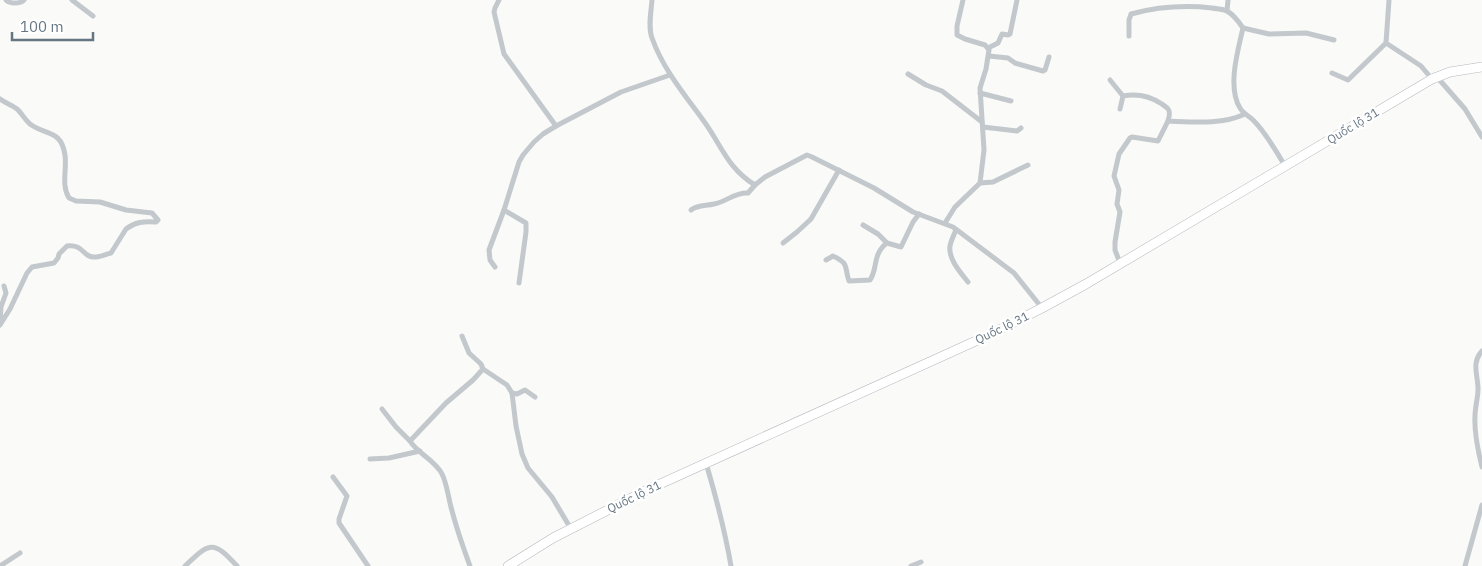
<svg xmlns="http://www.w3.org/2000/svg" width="1482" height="566" viewBox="0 0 1482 566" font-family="'IBM Plex Sans',sans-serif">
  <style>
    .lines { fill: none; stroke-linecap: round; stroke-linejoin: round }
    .highway-casing { stroke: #b4b9bd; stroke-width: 10 }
    .street { stroke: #c3c8cc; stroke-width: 5 }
    .highway { stroke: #fff; stroke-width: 9 }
    .labels { text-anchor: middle; stroke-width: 5; stroke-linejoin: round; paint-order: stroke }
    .street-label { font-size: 12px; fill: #657683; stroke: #fff }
  </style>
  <rect width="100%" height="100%" fill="#fafaf8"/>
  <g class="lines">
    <defs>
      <path id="highway" d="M508,566L553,538L649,489L989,335L1042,308L1086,284L1432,79L1450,72L1482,67"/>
    </defs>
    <!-- highway casing -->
    <use href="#highway" class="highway-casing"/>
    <!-- street -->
    <g class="street">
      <path d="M6,0C10,4 20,4 24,0"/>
      <path d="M72,0L93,16"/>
      <path d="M499,0L495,8L494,12L504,54L556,126"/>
      <path d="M652,0C651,12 648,27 652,38C663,69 684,94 703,120C721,144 727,168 755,185L765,177L807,155L812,157L874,188L913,212L953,227L1014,273L1042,308"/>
      <path d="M1389,0L1386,43L1421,66L1432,79"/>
      <path d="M1227,11L1228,0"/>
      <path d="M1243,28L1269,34L1306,33L1334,40"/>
      <path d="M1129,36V20L1131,14C1157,7 1185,5 1212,8C1217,9 1223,9 1227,11C1234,15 1239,22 1243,28C1238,50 1227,87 1240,108C1243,114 1250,116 1254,121C1266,133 1276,151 1285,166"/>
      <path d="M988,48L998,43L1002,34L1008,35L1010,34L1017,0"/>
      <path d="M989,56L1008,58L1015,63L1043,71L1045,70L1049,57"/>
      <path d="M1332,73L1348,80L1386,43"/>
      <path d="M908,74L926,85L942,91L982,122"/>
      <path d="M1437,77L1465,109L1482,137"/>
      <path d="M1110,80L1123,96"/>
      <path d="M980,93L1011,101"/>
      <path d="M0,99C5,103 12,105 17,109C22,113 24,119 30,124C46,136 61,129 65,155C67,170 61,185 69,198L76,201L100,202L126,210L152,213L158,220L156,222C144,221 135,222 126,229L111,253C106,254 100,257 95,257C83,258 84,244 67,246L59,254L58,258L54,263L32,267L27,273L10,309L0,325"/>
      <path d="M1120,109L1123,96C1138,93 1150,96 1162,104C1163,105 1167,107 1168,109C1171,112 1169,117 1168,121"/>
      <path d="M983,127L1017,131L1021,128"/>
      <path d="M980,183L993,182L1028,165"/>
      <path d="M504,210L526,223V232L519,283"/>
      <path d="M691,210C697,205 706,206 714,204C726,202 735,192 748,193L755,185"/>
      <path d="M945,223L955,207L980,183L984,150L980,88L986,69L989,50L985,45L965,39L957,35V26L963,0"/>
      <path d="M863,225L878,234L887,243L901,247L913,222L919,214"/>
      <path d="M956,230C954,235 951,240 950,246C948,259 961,273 968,282"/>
      <path d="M783,243L797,232L811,219L839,170"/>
      <path d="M826,260L833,256C850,264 844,267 849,281L870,280C878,269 872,254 887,243"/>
      <path d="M1120,263L1115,250V242L1120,212L1117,204L1119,190L1114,176L1119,154L1130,138L1132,137L1158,141L1168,121C1193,122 1222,125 1245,114"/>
      <path d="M495,267L490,260L489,250L504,210L519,162L523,155L534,142L543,134L556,126L621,92L670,75"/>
      <path d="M0,323L1,307L6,293L4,286"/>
      <path d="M462,336L469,353L481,364L483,369L473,380L446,403L410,441C418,454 435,460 442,474C447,484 448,496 451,507C456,527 463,547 470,566"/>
      <path d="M1482,351C1471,363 1478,375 1478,389C1478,398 1475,407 1475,416C1474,433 1478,451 1482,467"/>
      <path d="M483,369L507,385L512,393L517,394L525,390L535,397"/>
      <path d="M512,393L516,426L522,454L528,468L552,497L571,529"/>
      <path d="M382,409L396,427L410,441"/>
      <path d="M370,459L389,458L420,451"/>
      <path d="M706,463C716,497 725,531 731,566"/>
      <path d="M333,477L347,496L339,519V523L368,566"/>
      <path d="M0,566L20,553"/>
      <path d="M185,566C209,543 213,539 237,566"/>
      <path d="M911,566L921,562"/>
      <path d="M1465,566L1482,505"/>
    </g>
    <!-- highway -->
    <use href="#highway" class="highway"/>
  </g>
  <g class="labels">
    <!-- street labels -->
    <g class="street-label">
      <text transform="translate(1353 126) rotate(-31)" y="4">Quốc lộ 31</text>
      <text transform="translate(1002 328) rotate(-26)" y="4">Quốc lộ 31</text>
      <text transform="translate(634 497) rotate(-26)" y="4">Quốc lộ 31</text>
    </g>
  </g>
  <!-- scale -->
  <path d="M12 32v8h81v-8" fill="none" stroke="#657683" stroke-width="2.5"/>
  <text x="20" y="32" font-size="15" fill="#657683" stroke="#ffffff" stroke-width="4" paint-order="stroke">100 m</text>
</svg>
